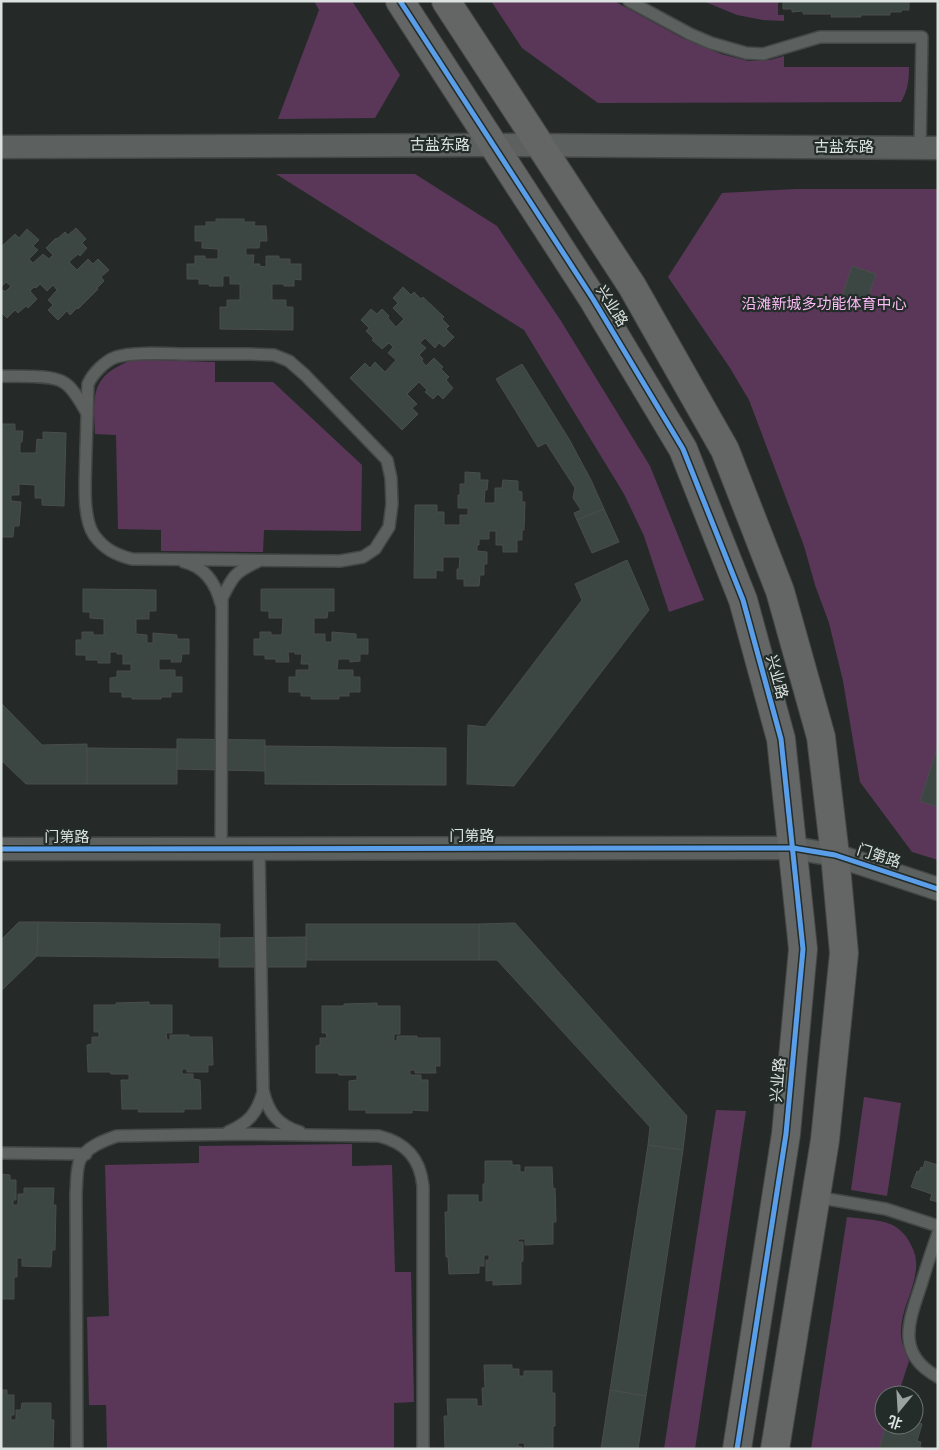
<svg xmlns="http://www.w3.org/2000/svg" width="939" height="1450" viewBox="0 0 939 1450" font-family="Raleway,'Noto Sans SC',sans-serif">
  <style>
    .green { fill: #5a3758 }
    .building { fill: #3c4743; stroke: #494d4c }
    .lines { fill: none; stroke-linecap: round; stroke-linejoin: round }
    .lane-casing { stroke: #444846; stroke-width: 14 }
    .street-casing { stroke: #444846; stroke-width: 25 }
    .secondary-casing { stroke: #444846; stroke-width: 30 }
    .lane { stroke: #5c605e; stroke-width: 11 }
    .street { stroke: #5c605e; stroke-width: 22 }
    .secondary { stroke: #646565; stroke-width: 28 }
    .cycleway-casing { stroke: #232c28; stroke-width: 8 }
    .cycleway { stroke: #5a9eea; stroke-width: 5 }
    .labels { text-anchor: middle; stroke-width: 4.5; stroke-linejoin: round; paint-order: stroke }
    .street-label { font-size: 15px; fill: #dce2df; stroke: #232c28 }
    .park-label { font-size: 15px; fill: #fbbaf6; stroke: #232c28 }
  </style>
  <rect width="100%" height="100%" fill="#252a28"/>
  <!-- green -->
  <g class="green">
    <path d="M314,1H352L400,75L375,118L278,119L319,10Z"/>
    <path d="M491,1H614L682,38L721,54L748,61L770,60L784,56V67H909C909,80 908,90 901,102L598,103L522,48Z"/>
    <path d="M703,1H778V15H784V21L763,20L737,15Z"/>
    <path d="M276,174H415L497,226L561,321L650,466L704,600L669,612L644,536L624,494L524,330Z"/>
    <path d="M796,189H938V860L912,852L860,782L843,681L829,623L815,585L804,546L783,490L749,400L730,368L668,277L722,193Z"/>
    <path d="M153,360L215,362V382H273L362,465L361,531L264,530L263,552L161,551V530L118,529L116,435L95,434C94,406 89,380 119,366C122,364 126,362 130,361C137,360 146,360 153,360Z"/>
    <path d="M864,1097L901,1103L887,1196L851,1190Z"/>
    <path d="M716,1110L746,1111L695,1449H664Z"/>
    <path d="M352,1144V1166L392,1165L395,1272H411L414,1402L394,1403V1449H107L106,1405H89L87,1317L109,1316L105,1165L199,1163V1146Z"/>
    <path d="M847,1217C862,1219 883,1219 896,1227C903,1232 908,1238 911,1245C927,1273 901,1302 901,1331C900,1342 905,1351 909,1361L898,1395H884V1425H886L879,1449H811Z"/>
  </g>
  <!-- building -->
  <g class="building">
    <path d="M783,1H909V10H902L901,12H890V15H861V17H831L832,14H803V11L792,12V9H783Z"/>
    <path d="M216,219H244V222H255L254,226H266L267,241H260L259,248H246V255H254L253,264H260L259,266L266,267V256H279V259H290V264H301V280L294,279V286H284V284H272V300H286V307H293V330L220,329V307H227V300H240V284H230V276H223V286H209L210,284H199V279H187V264H195V256H205V259H218V249L202,248V241H195V226H206V222H216Z"/>
    <path d="M76,228L86,239L82,243L87,248L80,256L78,254L69,262L77,270L88,259L93,264L98,259L109,270L101,277L104,281L97,288L98,289L78,309L77,308L70,315L67,311L58,320L48,310L53,305L48,300L57,290L53,285L47,291L40,284L36,288L34,287L30,291L37,299L28,308L26,306L18,313L15,310L7,318L1,312V292L4,290L5,292L11,286L6,282L1,287V247L15,234L19,238L27,229L39,240L33,246L38,250L29,259L33,263L43,254L49,259L53,255L46,248L56,238L57,239L65,232L68,235Z"/>
    <path d="M852,266L876,274L864,311L840,303Z"/>
    <path d="M403,287L411,295L414,292L421,299L423,297L444,317L442,319L449,326L446,329L454,337L444,347L439,343L435,348L425,338L420,343L426,348L419,355L423,359L422,361L426,366L434,358L443,367L441,369L449,377L446,380L453,388L443,399L438,394L433,399L425,392L427,390L419,382L407,394L417,404L412,408L418,414L402,430L350,378L365,363L370,368L375,362L385,372L396,360L388,353L393,347L389,343L382,349L372,340L374,339L366,331L369,328L361,320L371,309L377,314L382,309L389,316L388,318L396,327L404,319L393,308L398,303L393,298Z"/>
    <path d="M522,364L569,439L591,480L604,509L577,520L574,513L581,510L573,498L575,488L546,443L538,447L496,379Z"/>
    <path d="M1,424H15V431H23L22,442H20V453H36L37,439L43,440V432L66,433L64,506L42,505V498H35V485L19,484V495H11V501L21,502L19,526H14L13,537H1L2,459L1,458Z"/>
    <path d="M465,472L480,473V480H488L487,490H485L484,503H495V488H502L503,480L518,481V491L522,492V502H525L524,530H522V540H517V552H503V545H496V531H489V539H479V545H477V551L487,552V564H484V575H480L479,586H464V579H457V569H459L460,557H443V571L436,570V578H414L415,505H437V512H444V525H460V515H468V508H458V495H460V484H465Z"/>
    <path d="M604,509L619,542L592,553L577,520Z"/>
    <path d="M627,560L649,610L514,786L467,784L468,725L485,727L582,600L575,584Z"/>
    <path d="M83,589L156,590V611H149V619H136V634L147,635V643H153V633L177,635V639H189V654H182L181,662H171L172,659H159V670H175V677H182V692H171V697H161V699H132V697H122V692H110V678L117,677V671H131V664H123V654H117V652H110V663H98V660H86V655H76V640H82V632H93V635H104V619L90,618V612H83Z"/>
    <path d="M261,589H334V611H328L327,618H314V634H325V642H332V632L356,634V639H368V654H360V661L350,662V659H338L337,670H353V677H360V692H349V696H339V699H311V696H301V692H289V677H296V670H309V664H301L302,654H295V652H288L289,662H276V659H265V655H254V639H260V632H271V635H282L283,618H269V611H261Z"/>
    <path d="M1,703L42,745L87,744V784H26L1,760Z"/>
    <path d="M177,739L265,740V771L177,769Z"/>
    <path d="M265,746L446,748V785L265,784Z"/>
    <path d="M938,746V807L920,801Z"/>
    <path d="M87,748L177,749V784H87Z"/>
    <path d="M19,922H38L37,956L1,991V940Z"/>
    <path d="M38,922L220,924L219,958L37,956Z"/>
    <path d="M515,923L687,1116L683,1150L648,1145L650,1127L497,960H479V924Z"/>
    <rect x="306" y="924" width="173" height="36"/>
    <path d="M306,937V967H219L220,938Z"/>
    <path d="M149,1002V1005H172V1033H166L167,1040H170V1035H189V1037H212L213,1065H208V1072H187V1069H182V1074H193V1079L200,1080L201,1109H184V1112H138L139,1109H122L121,1080H129V1074H111L110,1072H88L87,1045L92,1044V1037H99V1032H94V1005H116V1003Z"/>
    <path d="M377,1003V1006H400V1034H394V1041H397V1036H417V1038H440V1066H435L436,1073H415V1070H410V1075H421V1080H428V1111L412,1110V1113H366V1110H349V1081L357,1080V1075H339L338,1073H316V1046L320,1045V1038H327L326,1033H322V1006H344V1004Z"/>
    <path d="M648,1145L683,1150L646,1396L610,1390Z"/>
    <path d="M485,1161H512V1165H520V1172H525V1167H552L553,1189L555,1188L556,1222H553V1244L525,1245V1239H518V1242H523V1261L521,1262V1284L493,1285V1280L486,1281V1260H489V1255H484V1266H479V1273L449,1274L448,1257H446L445,1212H448V1195H478V1202H483V1184H485Z"/>
    <path d="M925,1161L938,1165V1202L930,1200L932,1194L911,1187L917,1171L919,1172L921,1167L923,1168Z"/>
    <path d="M1,1174L10,1175V1180H16V1200H13V1205H18V1194H24V1188H54L53,1205H56L55,1250H52L51,1267L22,1266V1258H17V1277H14V1299H1Z"/>
    <path d="M484,1365H512V1369H519V1376H524V1371H552V1393H555V1426H553V1448L525,1449L524,1443H518V1446L522,1447V1449H445L444,1416H448L447,1399H477V1406H483L482,1388H485Z"/>
    <path d="M1,1390H7V1395H14V1415H11V1420H16V1410H21L22,1403H51V1420H54L53,1449H1Z"/>
    <path d="M610,1390L646,1396L638,1449H601Z"/>
    <path d="M914,1419L917,1420L916,1422L922,1424L917,1441L921,1442L920,1447L925,1449H879L886,1425H914Z"/>
  </g>
  <g class="lines">
    <defs>
      <g id="lane">
        <path d="M629,1L690,34L711,43L746,53L763,54L820,37H922L920,148"/>
        <path d="M191,354H249L274,355L289,361L305,375L387,460L391,478L392,504L389,527L375,549L363,557L340,561L132,559C116,555 104,549 94,535C81,516 86,472 86,449C87,427 87,405 88,384C93,373 105,361 116,357C134,351 171,354 191,354Z"/>
        <path d="M1,376C17,377 50,374 63,382C73,387 81,403 87,413"/>
        <path d="M184,562C205,567 216,584 221,604"/>
        <path d="M221,849L222,598C233,576 235,572 257,562"/>
        <path d="M259,849L263,1090C268,1113 278,1125 300,1132"/>
        <path d="M228,1132C248,1123 257,1114 263,1092"/>
        <path d="M1,1153L86,1154"/>
        <path d="M816,1197L886,1209L938,1226"/>
        <path d="M938,1233C932,1250 926,1268 921,1285C909,1321 895,1354 938,1377"/>
        <path d="M77,1449L76,1193C77,1183 76,1169 80,1160C86,1147 105,1140 117,1136L243,1134L379,1136C406,1143 420,1158 423,1186V1449"/>
      </g>
      <g id="street">
        <path d="M1,147L493,145L938,148"/>
        <path d="M1,849L793,848L835,855L938,889"/>
      </g>
      <g id="secondary">
        <path d="M400,1L593,299L683,449L743,600L781,739L803,949L786,1134L737,1449"/>
        <path d="M446,1L632,286L725,450L780,591L821,737L835,855L844,953L825,1140L775,1449"/>
      </g>
    </defs>
    <!-- lane casing -->
    <use href="#lane" class="lane-casing"/>
    <!-- street casing -->
    <use href="#street" class="street-casing"/>
    <!-- secondary casing -->
    <use href="#secondary" class="secondary-casing"/>
    <!-- lane -->
    <use href="#lane" class="lane"/>
    <!-- street -->
    <use href="#street" class="street"/>
    <!-- secondary -->
    <use href="#secondary" class="secondary"/>
    <defs>
      <g id="cycleway">
        <path d="M400,1L593,299L683,449L743,600L781,739L803,949L786,1134L737,1449"/>
        <path d="M1,849L793,848L835,855L938,889"/>
      </g>
    </defs>
    <!-- cycleway casing -->
    <use href="#cycleway" class="cycleway-casing"/>
    <!-- cycleway -->
    <use href="#cycleway" class="cycleway"/>
  </g>
  <g class="labels">
    <!-- street labels -->
    <g class="street-label">
      <text x="440" y="150">古盐东路</text>
      <text x="844" y="152">古盐东路</text>
      <text transform="translate(612 306) rotate(58)" y="5">兴业路</text>
      <text transform="translate(777 677) rotate(75)" y="5">兴业路</text>
      <text x="472" y="841">门第路</text>
      <text x="67" y="842">门第路</text>
      <text transform="translate(879 856) rotate(18)" y="5">门第路</text>
      <text transform="translate(778 1080) rotate(-85)" y="5">兴业路</text>
    </g>
    <!-- park labels -->
    <g class="park-label">
      <text x="824" y="309">沿滩新城多功能体育中心</text>
    </g>
  </g>
  <!-- border -->
  <rect width="939" height="1450" fill="none" stroke="#dce2df" stroke-width="5"/>
  <!-- north arrow -->
  <g transform="translate(899 1410) rotate(198)"><circle r="24" fill="#232c28" stroke="#6d7571"/>
  <path d="M0-4L9 19L0 12L-9 19Z" fill="#9ca29f"/>
  <text y="-8" font-size="14" font-weight="bold" text-anchor="middle" fill="#dce2df">北</text>
  </g>
</svg>
